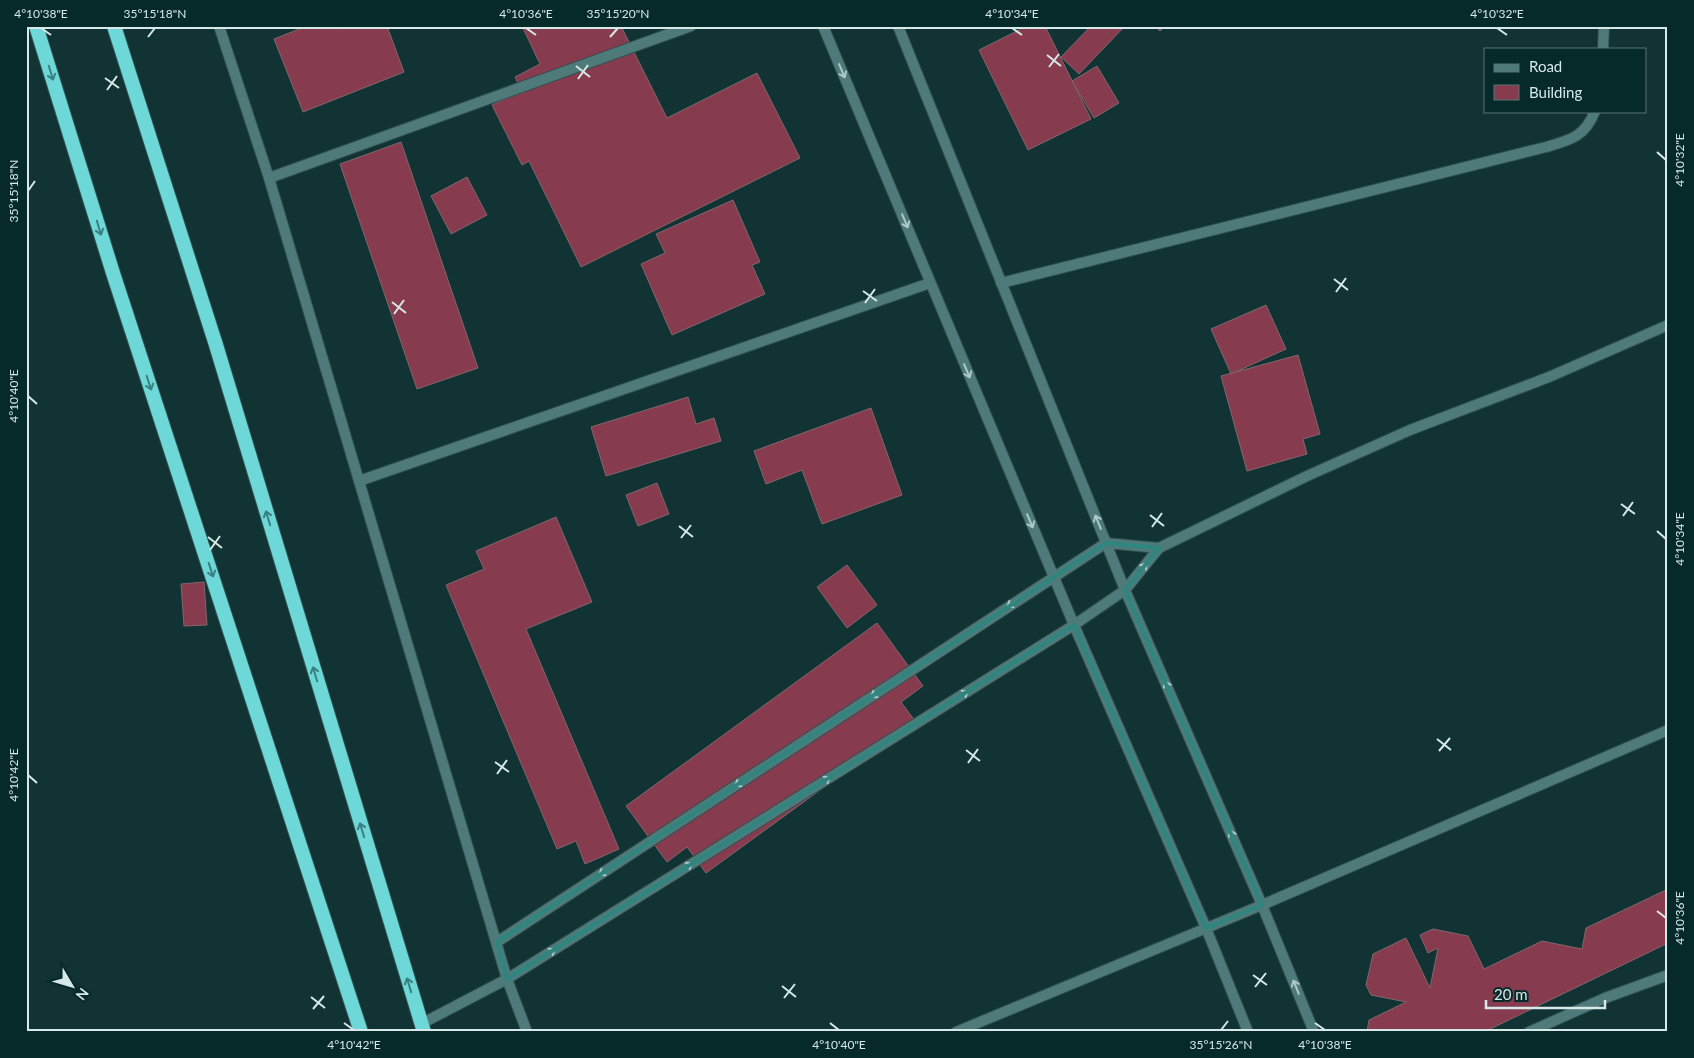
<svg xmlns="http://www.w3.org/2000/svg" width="1694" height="1058" viewBox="0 0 1694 1058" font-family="Lato,sans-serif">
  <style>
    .building { fill: #873b4e; stroke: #83666b }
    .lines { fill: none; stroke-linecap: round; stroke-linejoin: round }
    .service-casing { stroke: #315050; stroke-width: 12 }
    .minor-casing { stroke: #315050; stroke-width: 12 }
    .trunk-casing { stroke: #315050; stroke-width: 16 }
    .service { stroke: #4f7a7a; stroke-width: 10 }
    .minor { stroke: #4f7a7a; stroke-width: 10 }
    .trunk { stroke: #6ed7d8; stroke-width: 14 }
    .oneway { stroke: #aec7c7 }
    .oneway2 { stroke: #3a8080 }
    .marked { fill: none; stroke: #2d8780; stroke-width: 4; stroke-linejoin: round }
    .ticks { fill: none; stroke: #d6e8e8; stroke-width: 2 }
    .neatline { fill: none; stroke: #d6e8e8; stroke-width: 2 }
    .ticks-label { font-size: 12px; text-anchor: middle; fill: #d6e8e8 }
  </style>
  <rect width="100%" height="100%" fill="#123333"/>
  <!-- building -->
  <g class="building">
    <path d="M307,26H336L337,29L344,26H387L404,72L303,112L274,39Z"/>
    <path d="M522,26H621L667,118L757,73L800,158L581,267L529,161L522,165L492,105L522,91L515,77L540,64Z"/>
    <path d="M1027,26H1045L1091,119L1028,150L979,50Z"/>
    <path d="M1091,26H1125L1079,74L1061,57Z"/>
    <path d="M1155,26H1165L1160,31Z"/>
    <path d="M1097,66L1119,103L1094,118L1072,81Z"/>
    <path d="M401,142L478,368L417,389L340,164Z"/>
    <path d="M467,177L487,215L451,234L431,196Z"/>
    <path d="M733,200L760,262L752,265L765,294L672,335L641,264L665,253L656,234Z"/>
    <path d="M1266,305L1286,349L1231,374L1211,329Z"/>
    <path d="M1298,355L1320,434L1303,439L1307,454L1247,471L1221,376Z"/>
    <path d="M688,397L696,424L714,418L721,441L606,476L591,427Z"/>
    <path d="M871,408L902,495L822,524L802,470L766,484L754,451Z"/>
    <path d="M657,483L669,514L638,526L626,495Z"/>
    <path d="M556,517L592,602L526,629L619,849L585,864L576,841L557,849L446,585L484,569L476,551Z"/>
    <path d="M847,565L877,605L847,628L817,587Z"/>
    <path d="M204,582L207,625L184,626L181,584Z"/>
    <path d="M877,623L923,686L901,702L915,721L706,873L687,847L667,862L626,806Z"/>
    <path d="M1668,889V943L1484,1032H1367L1369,1020L1406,1002L1371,995L1366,985L1373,954L1406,938L1430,988L1438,948L1428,953L1420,935L1433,929L1468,936L1484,969L1542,941L1582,949L1586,928Z"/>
  </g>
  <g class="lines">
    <defs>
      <path id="service" d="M1529,1032L1605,998L1668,975"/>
      <g id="minor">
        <path d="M219,26L269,178L507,979L527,1032"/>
        <path d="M823,26L1074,625L1206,928L1248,1032"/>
        <path d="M898,26L1125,590L1262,905L1314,1032"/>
        <path d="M1603,49L1604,26"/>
        <path d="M269,178L691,26"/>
        <path d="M1001,283L1546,147C1570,140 1585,137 1595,111"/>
        <path d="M359,481L930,283"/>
        <path d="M497,942L1106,543L1159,548"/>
        <path d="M421,1024L507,979L1074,625L1125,590L1159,548L1307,476L1410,430L1549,377L1668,325"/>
        <path d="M956,1032L1262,905L1668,730"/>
      </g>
      <g id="trunk">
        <path d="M36,26L113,273L361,1032"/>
        <path d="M114,26L216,345L424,1032"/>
      </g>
    </defs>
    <!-- service casing -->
    <use href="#service" class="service-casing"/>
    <!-- minor casing -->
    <use href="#minor" class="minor-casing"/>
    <!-- trunk casing -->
    <use href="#trunk" class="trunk-casing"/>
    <!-- service -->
    <use href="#service" class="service"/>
    <!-- minor -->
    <use href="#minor" class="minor"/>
    <!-- trunk -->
    <use href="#trunk" class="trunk"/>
  </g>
  <!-- one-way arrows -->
  <defs><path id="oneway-shaft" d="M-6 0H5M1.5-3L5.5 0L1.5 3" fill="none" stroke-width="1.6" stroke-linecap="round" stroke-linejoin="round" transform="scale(1.25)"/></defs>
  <g class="oneway">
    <use href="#oneway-shaft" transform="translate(842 71) rotate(67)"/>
    <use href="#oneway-shaft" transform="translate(905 221) rotate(67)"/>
    <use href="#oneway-shaft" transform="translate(967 371) rotate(67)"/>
    <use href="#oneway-shaft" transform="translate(1030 521) rotate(67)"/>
    <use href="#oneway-shaft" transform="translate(1098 522) rotate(-112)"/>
    <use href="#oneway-shaft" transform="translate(1142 569) rotate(-52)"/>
    <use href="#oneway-shaft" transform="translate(1013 603) rotate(147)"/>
    <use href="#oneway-shaft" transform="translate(1168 688) rotate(-114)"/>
    <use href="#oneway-shaft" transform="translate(877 693) rotate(147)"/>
    <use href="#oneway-shaft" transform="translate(962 695) rotate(-32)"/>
    <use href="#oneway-shaft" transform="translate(824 781) rotate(-32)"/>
    <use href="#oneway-shaft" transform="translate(741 782) rotate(147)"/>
    <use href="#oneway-shaft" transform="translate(1233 837) rotate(-114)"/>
    <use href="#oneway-shaft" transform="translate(686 867) rotate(-32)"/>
    <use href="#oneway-shaft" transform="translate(605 871) rotate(147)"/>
    <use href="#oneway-shaft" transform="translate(549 953) rotate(-32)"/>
    <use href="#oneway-shaft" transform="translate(1296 987) rotate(-112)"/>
  </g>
  <g class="oneway2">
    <use href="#oneway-shaft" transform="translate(51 73) rotate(73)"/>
    <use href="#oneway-shaft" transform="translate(99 228) rotate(73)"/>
    <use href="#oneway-shaft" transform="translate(149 383) rotate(72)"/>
    <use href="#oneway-shaft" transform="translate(268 518) rotate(-107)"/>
    <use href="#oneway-shaft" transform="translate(211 570) rotate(72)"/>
    <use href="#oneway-shaft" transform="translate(315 674) rotate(-107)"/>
    <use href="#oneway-shaft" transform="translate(362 830) rotate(-107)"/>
    <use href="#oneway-shaft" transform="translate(409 985) rotate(-107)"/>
  </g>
  <!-- marked area -->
  <path class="marked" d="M1106,543L1159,548L1125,590L1262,905L1206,928L1074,625L507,979L497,942Z"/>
  <!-- ticks -->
  <path class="ticks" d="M41,28L51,35M526,28L536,35M1012,28L1022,35M1497,28L1507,35M148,37L155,28M610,37L618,28M1047,55L1061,66M576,66L590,77M1049,67L1059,54M105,78L119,88M578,79L588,65M107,90L117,76M1657,152L1666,160M28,191L35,181M1334,279L1348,290M863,291L877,301M1336,292L1346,278M392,302L406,313M865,303L875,289M394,314L404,300M28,396L37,404M1621,504L1635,514M1150,515L1164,526M1623,516L1633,502M679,526L693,537M1152,527L1162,513M1657,531L1666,539M208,537L222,548M681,538L691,525M210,550L220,536M1437,739L1451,750M966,750L980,761M1439,751L1450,738M495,762L509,772M968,763L978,749M497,774L507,760M28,775L37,783M1657,911L1666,918M1253,975L1267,985M782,986L796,997M1255,987L1266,973M311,997L325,1008M784,998L795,984M313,1009L324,996M344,1023L354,1030M830,1023L839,1030M1315,1023L1325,1030M1221,1030L1228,1021"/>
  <!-- border -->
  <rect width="1694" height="1058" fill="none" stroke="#062929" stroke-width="55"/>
  <!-- legend -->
  <rect x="1484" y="48" width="162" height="65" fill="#062929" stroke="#597575"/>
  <rect x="1494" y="64" width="25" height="8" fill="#4f7a7a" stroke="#597575"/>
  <text x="1529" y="72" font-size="15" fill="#d6e8e8">Road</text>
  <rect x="1494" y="85" width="25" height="15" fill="#873b4e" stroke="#597575"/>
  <text x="1529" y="98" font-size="15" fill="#d6e8e8">Building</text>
  <!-- north arrow -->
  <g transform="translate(72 986) rotate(128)" stroke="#062929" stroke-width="4" paint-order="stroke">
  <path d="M0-4L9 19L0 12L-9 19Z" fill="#d6e8e8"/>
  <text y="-8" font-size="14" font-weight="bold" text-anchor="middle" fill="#d6e8e8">N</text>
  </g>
  <!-- scale -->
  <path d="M1486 1000v8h119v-8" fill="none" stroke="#d6e8e8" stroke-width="2.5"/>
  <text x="1494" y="1000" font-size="15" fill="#d6e8e8" stroke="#062929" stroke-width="4" paint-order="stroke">20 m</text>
  <rect x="28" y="28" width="1638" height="1002" class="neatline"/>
  <g class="ticks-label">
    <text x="41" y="18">4°10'38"E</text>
    <text x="155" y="18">35°15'18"N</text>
    <text x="526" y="18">4°10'36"E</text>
    <text x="618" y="18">35°15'20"N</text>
    <text x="1012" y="18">4°10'34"E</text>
    <text x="1497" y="18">4°10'32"E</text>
    <text transform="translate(1680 160) rotate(-90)" y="4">4°10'32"E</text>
    <text transform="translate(14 191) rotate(-90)" y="4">35°15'18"N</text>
    <text transform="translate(14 396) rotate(-90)" y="4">4°10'40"E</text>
    <text transform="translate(1680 539) rotate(-90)" y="4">4°10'34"E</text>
    <text transform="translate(14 775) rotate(-90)" y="4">4°10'42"E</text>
    <text transform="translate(1680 918) rotate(-90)" y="4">4°10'36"E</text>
    <text x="354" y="1049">4°10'42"E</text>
    <text x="839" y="1049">4°10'40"E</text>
    <text x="1221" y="1049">35°15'26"N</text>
    <text x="1325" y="1049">4°10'38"E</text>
  </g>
</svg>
